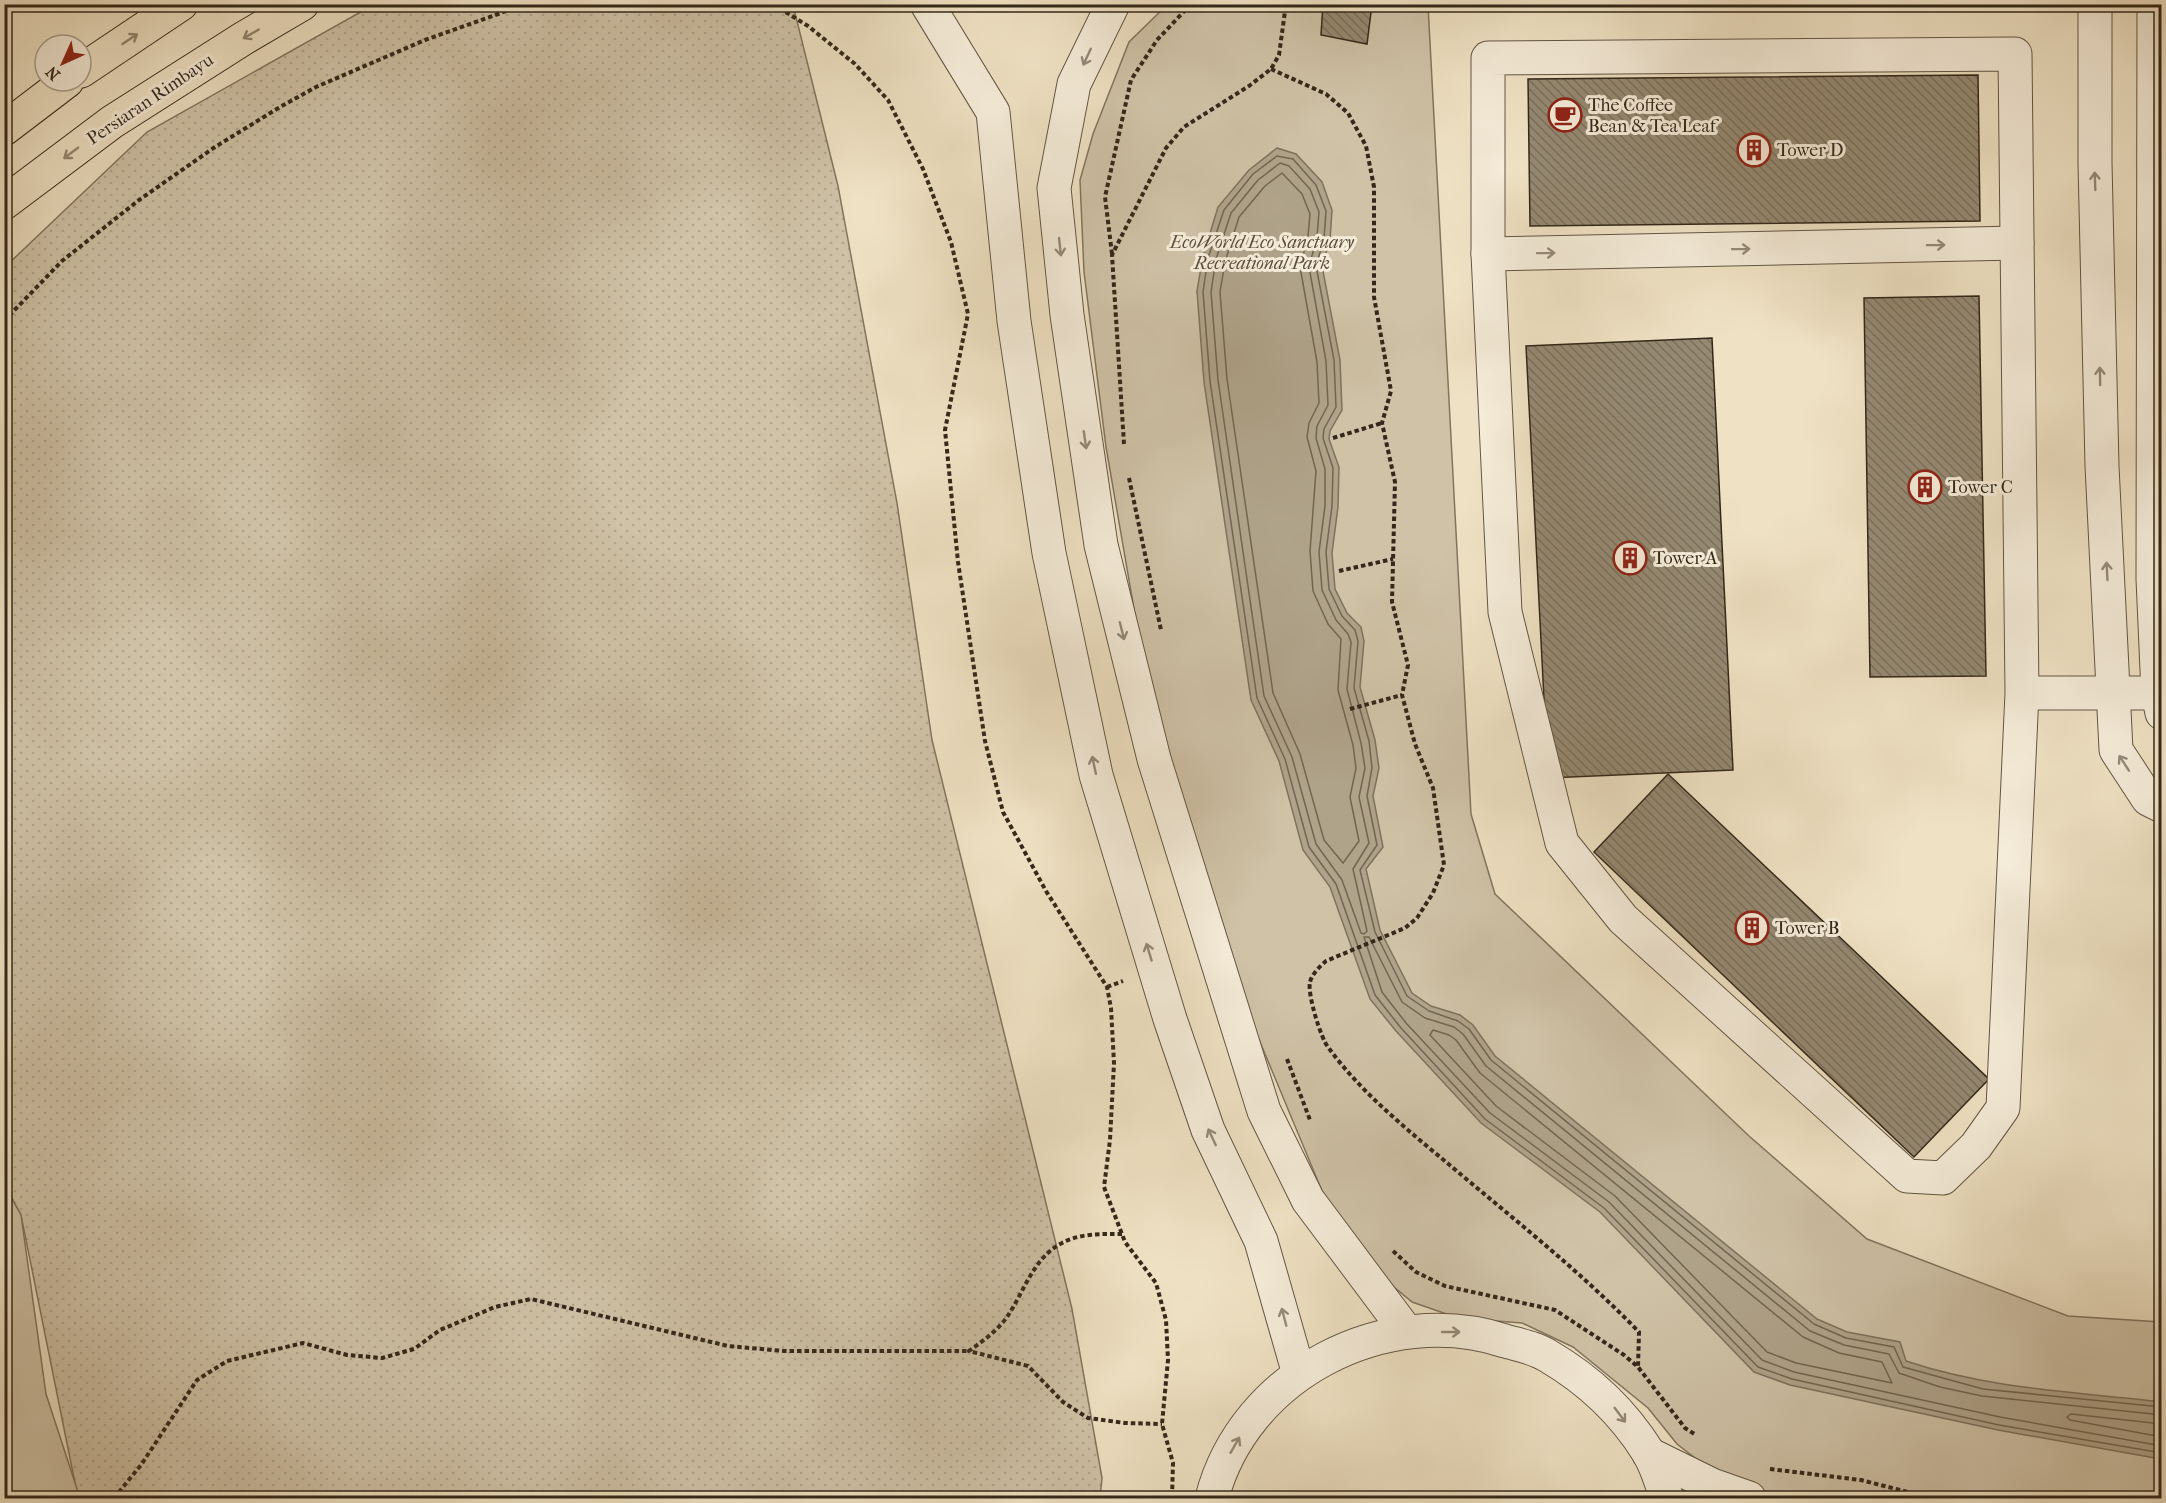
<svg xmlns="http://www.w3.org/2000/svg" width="2166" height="1503" viewBox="0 0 2166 1503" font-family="'IM FELL French Canon',serif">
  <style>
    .grass { fill: url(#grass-dots); stroke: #827560; stroke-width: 1.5 }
    .green { fill: #cfc2a7; stroke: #827560; stroke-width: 1.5 }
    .water { fill: #afa38a; stroke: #7e725d; stroke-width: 1.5 }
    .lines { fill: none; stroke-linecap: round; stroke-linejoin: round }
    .shore { stroke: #726652; stroke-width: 1.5 }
    .building { fill: url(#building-back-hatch); stroke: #34281a; stroke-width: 1.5 }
    .minor-casing { stroke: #635644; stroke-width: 35 }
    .major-casing { stroke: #34281a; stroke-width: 35 }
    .path { stroke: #34281a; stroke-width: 4; stroke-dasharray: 4.5 3; stroke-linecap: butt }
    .minor { stroke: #f5ecd9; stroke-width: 33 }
    .major { stroke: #efe2c4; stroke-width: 33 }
    .oneway { stroke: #92856f }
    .oneway2 { stroke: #948a7a }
    .labels { text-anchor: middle; stroke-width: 6; stroke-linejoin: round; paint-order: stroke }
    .street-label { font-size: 18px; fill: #34281a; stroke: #f5ecd9 }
    .poi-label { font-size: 18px; fill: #34281a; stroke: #f5ecd9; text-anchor: start }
    .park-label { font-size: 18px; font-style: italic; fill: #5b4e3d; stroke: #f5ecd9 }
  </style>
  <defs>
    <pattern id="grass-dots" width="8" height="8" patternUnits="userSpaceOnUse" patternTransform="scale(1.5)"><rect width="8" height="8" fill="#cfc2a7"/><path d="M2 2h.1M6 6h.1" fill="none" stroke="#b2a78f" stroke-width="1.8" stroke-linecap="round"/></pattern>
    <pattern id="building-back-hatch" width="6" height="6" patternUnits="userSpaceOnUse" patternTransform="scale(1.5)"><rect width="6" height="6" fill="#958972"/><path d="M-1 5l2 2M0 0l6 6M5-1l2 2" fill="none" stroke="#7a705d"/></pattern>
  </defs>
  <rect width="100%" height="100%" fill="#efe2c4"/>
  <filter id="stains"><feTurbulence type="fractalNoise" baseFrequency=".00333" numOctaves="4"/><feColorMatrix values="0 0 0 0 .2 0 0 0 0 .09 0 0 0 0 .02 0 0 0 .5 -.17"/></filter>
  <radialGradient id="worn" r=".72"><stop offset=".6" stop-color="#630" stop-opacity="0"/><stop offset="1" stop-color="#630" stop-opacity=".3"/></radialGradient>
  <!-- grass -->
  <path class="grass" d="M373,5H793L838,186L897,503L932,740L1072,1309L1102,1478L1100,1498H78L21,1215L5,1185V267L147,132Z"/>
  <!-- green -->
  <g class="green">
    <path d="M1167,5H1428L1471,814L1495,894L1749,1136L1867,1239L2068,1316L2161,1322V1498H1816L1764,1491L1712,1471L1677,1444L1648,1408L1573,1347L1522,1323L1458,1318L1412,1302L1376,1272L1322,1191L1248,1013L1148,690L1106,447L1084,272L1080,180L1093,134L1129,42Z"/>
    <path d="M4,1185L21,1215L46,1394L80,1498H5Z"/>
  </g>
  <!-- water -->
  <path class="water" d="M1277,148L1296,154L1322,182L1332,210L1330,240L1322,266L1340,360L1342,410L1330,431L1329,439L1339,467L1338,507L1332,553L1335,589L1347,613L1361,627L1364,641L1360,687L1375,740L1379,768L1373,796L1383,847L1366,869L1380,930L1412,993L1431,1006L1460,1015L1473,1025L1495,1056L1817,1319L1847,1332L1900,1342L1906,1361C1989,1389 2076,1392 2161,1402V1459L1998,1430L1790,1385L1754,1372L1600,1212L1481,1123L1396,1031L1370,999L1330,887L1303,850L1279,761L1251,700L1204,382L1197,291L1203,256L1218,207L1249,170Z"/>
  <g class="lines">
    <!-- shore -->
    <g class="shore">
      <path d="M1280,163L1289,166L1310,189L1319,212L1317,237L1309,267L1326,361L1328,405L1317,426L1316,438L1325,469V506L1319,552L1322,590L1336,620L1348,634L1351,642L1347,689L1361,743L1365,768L1359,797L1369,843L1353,869L1367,931L1364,934L1361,933L1342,880L1316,844L1292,757L1264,696L1218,380L1211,292L1216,259L1231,213L1258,180Z"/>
      <path d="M1282,173L1302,194L1310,214L1308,236L1300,267L1317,362L1319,403L1309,423L1307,437L1316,471L1310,551L1313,591L1328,624L1341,639L1338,690L1353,745L1356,768L1350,797L1359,841L1343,863L1324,840L1300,754L1273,693L1227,379L1220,292L1225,262L1239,217L1265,186Z"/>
      <path d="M1433,1030L1449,1035L1456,1040L1480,1073L1803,1337L1839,1353L1882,1362L1892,1383L1796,1363L1767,1352L1615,1196L1496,1106L1430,1035Z"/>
      <path d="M2162,1407L1983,1389L1903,1367L1894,1347L1846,1338L1814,1324L1491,1060L1469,1029L1458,1021L1429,1011L1407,996L1375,932L1360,870L1377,845L1367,796L1372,768L1369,741L1354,688L1358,641L1355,630L1342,616L1329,589L1326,552L1332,506L1333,468L1323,438L1324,429L1336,407L1334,360L1316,266L1324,239L1326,211L1316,185L1293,159L1277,156L1253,174L1224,210L1208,258L1203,292L1210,381L1257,698L1285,759L1309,847L1336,884L1375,995L1401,1028L1485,1119L1604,1208L1758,1367L1792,1379L1999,1425L2162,1453"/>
      <path d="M2162,1415L1982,1396L1940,1387L1899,1373L1889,1354L1844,1345L1810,1331L1486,1066L1463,1034L1454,1027L1425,1018L1402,1002L1369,937H1364L1382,992L1406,1023L1490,1113L1609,1202L1762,1360L1794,1372L2000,1417L2162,1446"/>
      <path d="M2162,1424L2071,1414L2067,1417L2070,1420L2162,1437"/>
    </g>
  </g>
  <!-- building -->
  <g class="building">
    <path d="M1323,4H1372L1367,44L1321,35Z"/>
    <path d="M1978,75L1980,221L1530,226L1528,79Z"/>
    <path d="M1979,296L1986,676L1870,677L1864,298Z"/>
    <path d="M1712,338L1733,770L1548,778L1526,346Z"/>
    <path d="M1668,774L1989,1079L1914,1157L1594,852Z"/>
  </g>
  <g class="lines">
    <defs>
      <g id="minor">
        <path d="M927,4L993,112L1014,321L1049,553L1096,775L1170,1019L1208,1130L1261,1241L1299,1374"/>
        <path d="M1113,4L1074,84L1054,188L1067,315L1101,545L1154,759L1264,1111L1308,1200L1406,1331"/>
        <path d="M2095,4V163L2102,466L2116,750L2148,799L2162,806"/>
        <path d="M2154,4L2153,579L2158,693L2162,713"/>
        <path d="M1488,254L2017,243"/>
        <path d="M2022,693L2015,54L1488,58V254L1505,612L1562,843L1623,919L1907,1176L1943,1178L1976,1146L2003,1108L2022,693H2158"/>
        <path d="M1649,1454L1712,1485L1749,1498"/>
        <path d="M1212,1498C1244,1374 1386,1302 1505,1341C1519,1345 1536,1348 1548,1356C1589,1380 1623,1412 1648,1452C1657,1466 1661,1484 1667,1498"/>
      </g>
      <g id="major">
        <path d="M81,71L181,4"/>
        <path d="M4,129L67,81"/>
        <path d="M4,203L112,122L244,38L302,4"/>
      </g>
    </defs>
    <!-- minor casing -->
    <use href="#minor" class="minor-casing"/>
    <!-- major casing -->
    <use href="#major" class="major-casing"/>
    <!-- path -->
    <g class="path">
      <path d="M773,4L808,26L855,64L888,100L923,169L951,242L968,314L945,430L958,562L985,741L1003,812L1046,891L1107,987L1111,1008L1114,1063L1110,1140L1104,1187L1125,1242L1156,1283L1166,1320L1168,1360L1162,1424L1173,1463L1172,1498"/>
      <path d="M1271,69L1326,94L1348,113L1366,146L1374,187V297L1391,391L1382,423L1395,482L1392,602L1408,665L1402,695L1415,744L1433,788L1444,865L1433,893L1417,918L1405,928L1326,961C1320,966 1312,974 1310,982C1307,993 1321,1039 1328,1047C1361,1093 1409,1131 1452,1167C1516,1221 1581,1272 1639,1332L1638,1367"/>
      <path d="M1112,254L1105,197L1131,80L1157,40L1191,4"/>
      <path d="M4,321L62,261L139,200L215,147L280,107L316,87L425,40L526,4"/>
      <path d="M1333,438L1382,423"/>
      <path d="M1124,444L1112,255L1166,148L1184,127L1249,86L1271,69L1279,55L1286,4"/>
      <path d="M1129,478L1161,630"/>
      <path d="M1339,571L1393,559"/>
      <path d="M1350,709L1402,695"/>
      <path d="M1107,987L1123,981"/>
      <path d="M1287,1059L1310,1120"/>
      <path d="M1122,1234C1102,1234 1080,1233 1062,1243C1033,1258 1024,1292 1007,1317C997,1331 983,1341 969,1351L1028,1366L1063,1402L1088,1418L1125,1423L1162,1424"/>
      <path d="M1393,1251L1416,1272L1445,1286L1555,1310L1624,1355L1638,1367L1685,1428L1696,1435"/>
      <path d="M1770,1469L1861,1480L1931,1498"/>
      <path d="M114,1498L141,1465L197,1380L227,1361L303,1343L347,1355L382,1358L414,1349L440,1330L495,1307L531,1299L728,1346L784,1351H969"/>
    </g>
    <!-- minor -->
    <use href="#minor" class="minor"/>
    <!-- major -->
    <use href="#major" class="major"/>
  </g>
  <!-- one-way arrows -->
  <defs><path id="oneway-shaft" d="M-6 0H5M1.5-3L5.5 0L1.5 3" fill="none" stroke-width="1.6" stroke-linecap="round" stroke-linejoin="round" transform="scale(1.5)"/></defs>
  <g class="oneway">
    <use href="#oneway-shaft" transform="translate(251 34) rotate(150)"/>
    <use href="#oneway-shaft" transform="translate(130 39) rotate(-34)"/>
    <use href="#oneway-shaft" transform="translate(71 153) rotate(143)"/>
  </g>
  <g class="oneway2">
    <use href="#oneway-shaft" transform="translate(1087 57) rotate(115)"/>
    <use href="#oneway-shaft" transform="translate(2095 181) rotate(-92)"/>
    <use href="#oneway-shaft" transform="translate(1936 245) rotate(-1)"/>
    <use href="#oneway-shaft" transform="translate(1060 247) rotate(84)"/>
    <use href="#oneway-shaft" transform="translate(1741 249) rotate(-1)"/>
    <use href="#oneway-shaft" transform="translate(1546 253) rotate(-1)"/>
    <use href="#oneway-shaft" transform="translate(2100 376) rotate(-91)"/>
    <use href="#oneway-shaft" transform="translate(1085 440) rotate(82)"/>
    <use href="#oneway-shaft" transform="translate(2107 571) rotate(-93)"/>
    <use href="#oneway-shaft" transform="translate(1122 631) rotate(76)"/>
    <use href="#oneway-shaft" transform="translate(2124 763) rotate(-123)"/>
    <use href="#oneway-shaft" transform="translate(1094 765) rotate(-102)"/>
    <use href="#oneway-shaft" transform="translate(1149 952) rotate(-107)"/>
    <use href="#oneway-shaft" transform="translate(1212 1137) rotate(-115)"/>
    <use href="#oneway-shaft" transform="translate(1284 1317) rotate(-105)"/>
    <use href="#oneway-shaft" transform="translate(1451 1332)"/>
    <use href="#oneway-shaft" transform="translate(1620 1415) rotate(53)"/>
    <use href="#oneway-shaft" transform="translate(1235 1445) rotate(-60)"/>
  </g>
  <!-- icons -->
  <defs>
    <symbol id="cafe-ring" viewBox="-11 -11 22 22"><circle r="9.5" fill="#f5ecd9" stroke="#8f2418" stroke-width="1.5"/><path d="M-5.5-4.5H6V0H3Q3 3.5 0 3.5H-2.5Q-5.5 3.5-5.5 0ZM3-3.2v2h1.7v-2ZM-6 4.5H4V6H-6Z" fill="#8f2418"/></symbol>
    <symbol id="building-ring" viewBox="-11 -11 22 22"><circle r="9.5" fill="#f5ecd9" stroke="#8f2418" stroke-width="1.5"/><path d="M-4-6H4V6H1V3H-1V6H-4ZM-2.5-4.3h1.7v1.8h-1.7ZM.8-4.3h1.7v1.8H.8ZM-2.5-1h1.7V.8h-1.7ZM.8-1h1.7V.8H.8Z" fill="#8f2418"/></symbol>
  </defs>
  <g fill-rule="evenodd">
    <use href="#cafe-ring" x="1546" y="96" width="38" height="38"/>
    <use href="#building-ring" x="1735" y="131" width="38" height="38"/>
    <use href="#building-ring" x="1906" y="468" width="38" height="38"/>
    <use href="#building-ring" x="1611" y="539" width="38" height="38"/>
    <use href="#building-ring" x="1733" y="909" width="38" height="38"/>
  </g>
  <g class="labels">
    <!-- street labels -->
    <g class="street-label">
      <text transform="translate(150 99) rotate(-34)" y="6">Persiaran Rimbayu</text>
    </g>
    <!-- poi labels -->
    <g class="poi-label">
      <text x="1588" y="111">The Coffee<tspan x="1588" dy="21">Bean &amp; Tea Leaf</tspan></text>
      <text x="1777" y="156">Tower D</text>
      <text x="1948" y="493">Tower C</text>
      <text x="1653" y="564">Tower A</text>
      <text x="1775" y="934">Tower B</text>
    </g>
    <!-- park labels -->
    <g class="park-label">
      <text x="1262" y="248">EcoWorld Eco Sanctuary<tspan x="1262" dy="21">Recreational Park</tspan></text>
    </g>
  </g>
  <!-- margin -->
  <rect width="2166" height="1503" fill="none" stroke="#efe2c4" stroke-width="24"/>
  <rect x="6" y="6" width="2154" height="1491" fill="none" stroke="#34281a" stroke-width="3"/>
  <rect x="12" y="12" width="2142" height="1479" fill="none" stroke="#34281a" stroke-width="1.5"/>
  <!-- north arrow -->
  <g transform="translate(63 63) rotate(225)"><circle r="28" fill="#f5ecd9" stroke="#a89e8d" stroke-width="1.5"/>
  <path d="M0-4.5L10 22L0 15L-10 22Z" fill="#8f2418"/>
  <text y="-9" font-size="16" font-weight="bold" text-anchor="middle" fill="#34281a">N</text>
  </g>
  <rect width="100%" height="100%" filter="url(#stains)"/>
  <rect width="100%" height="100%" fill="url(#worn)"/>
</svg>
